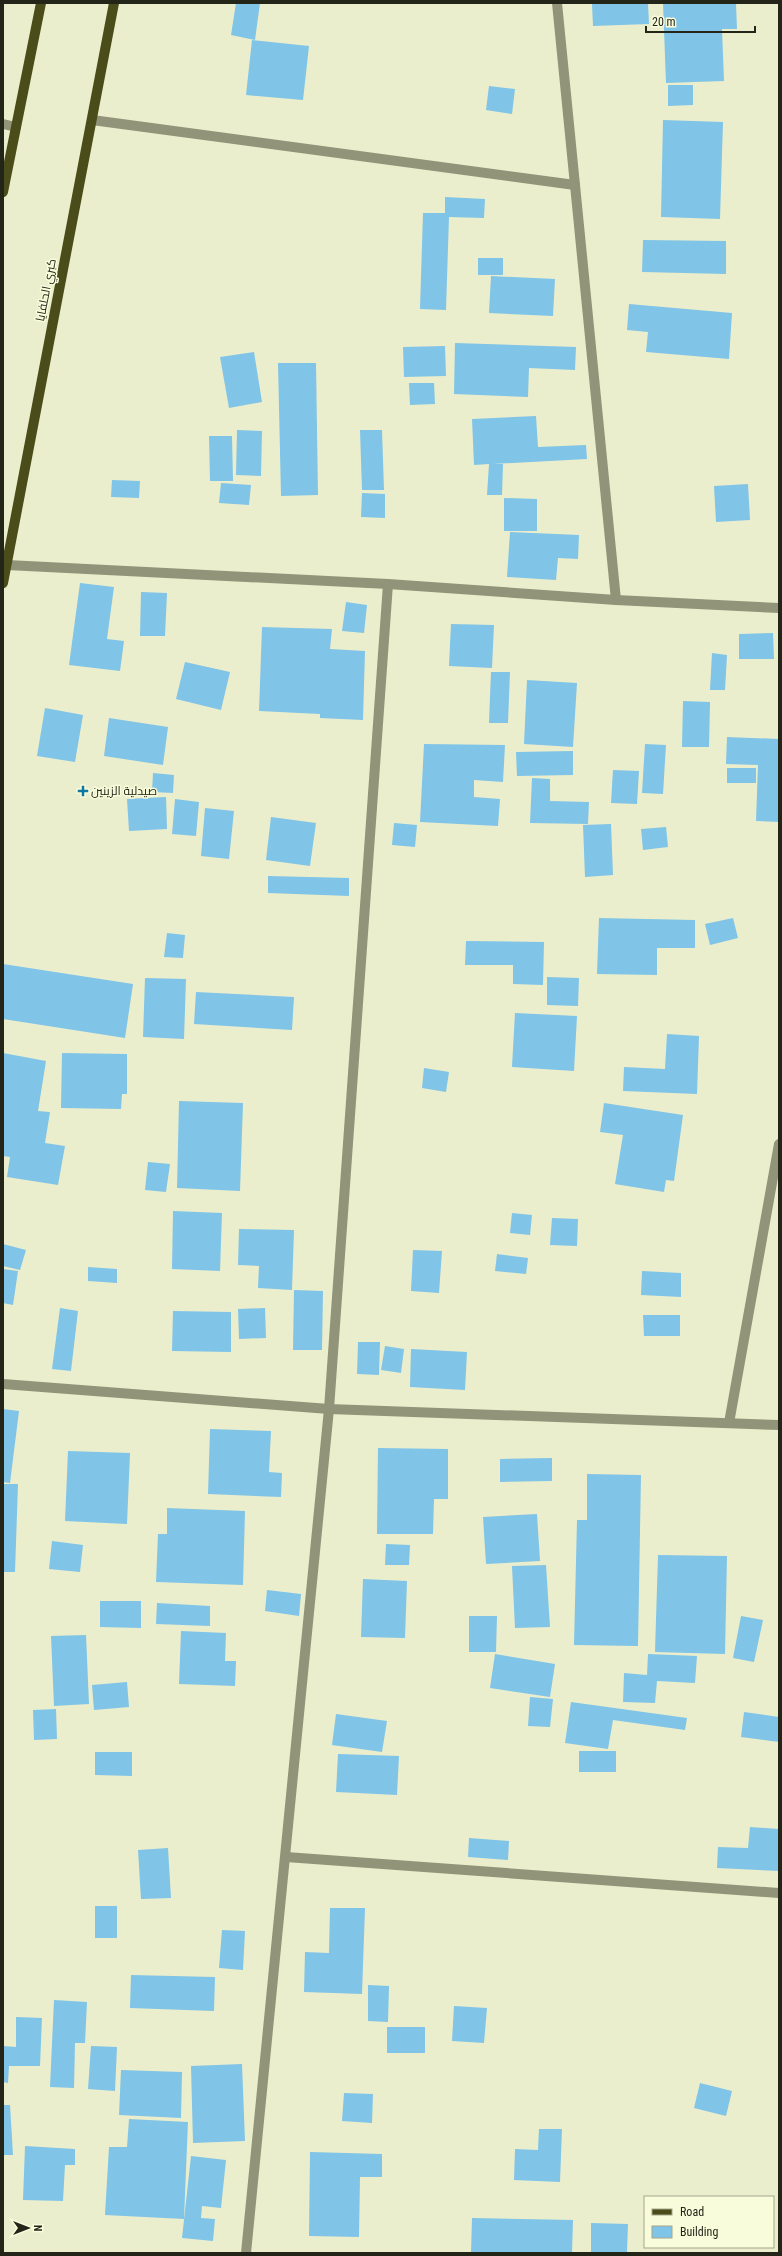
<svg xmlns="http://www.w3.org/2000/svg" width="782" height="2256" viewBox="0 0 782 2256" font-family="'Roboto Condensed',Cairo,sans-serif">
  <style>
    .building { fill: #80c4e7 }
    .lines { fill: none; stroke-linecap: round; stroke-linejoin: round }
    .street { stroke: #919479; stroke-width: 10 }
    .primary { stroke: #4a4c19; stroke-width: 10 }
    .poi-dot { fill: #0d79a3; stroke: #f8fcda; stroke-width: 1.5 }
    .labels { text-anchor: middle; stroke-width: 3; stroke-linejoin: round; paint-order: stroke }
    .street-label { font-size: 12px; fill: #242519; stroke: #f8fcda }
    .poi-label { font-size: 12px; fill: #242519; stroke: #f8fcda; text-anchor: start }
  </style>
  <rect width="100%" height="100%" fill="#ebeecd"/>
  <!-- building -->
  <g class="building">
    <path d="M236,3H260L255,40L231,35Z"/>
    <path d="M648,3L649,24L593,26L592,4Z"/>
    <path d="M663,3H736L737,29H722L724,81L666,83Z"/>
    <path d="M252,40L309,46L303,100L246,95Z"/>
    <path d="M668,85H693V105L668,106Z"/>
    <path d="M489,86L515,89L512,114L486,110Z"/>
    <path d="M663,120L723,122L720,219L661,217Z"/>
    <path d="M445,197L485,199L484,218L449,217L446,310L420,309L423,213H445Z"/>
    <path d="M643,240L726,241V274L642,272Z"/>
    <rect x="478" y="258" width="25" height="17"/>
    <path d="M491,276L555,279L553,316L489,313Z"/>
    <path d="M629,304L732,313L729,359L646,352L648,332L627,330Z"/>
    <path d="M455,343L576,347L575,370L529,368L528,397L454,394Z"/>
    <path d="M445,346L446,376L404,377L403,347Z"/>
    <path d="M254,352L262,402L229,408L220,357Z"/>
    <path d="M278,363H316L318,495L281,496Z"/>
    <path d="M409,383H434L435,404L410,405Z"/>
    <path d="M536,416L538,447L586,445L587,459L493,464H503L502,495H487L489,464L474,465L472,419Z"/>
    <path d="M237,430L262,431L261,476L236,475Z"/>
    <path d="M360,430H382L384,490H362Z"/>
    <path d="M209,436H232L233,481H210Z"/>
    <path d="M112,480L140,481L139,498L111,497Z"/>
    <path d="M221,483L251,485L249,505L219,503Z"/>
    <path d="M748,484L750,520L716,522L714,486Z"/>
    <path d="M362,493L385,494V518L361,517Z"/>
    <path d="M504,498L537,499V531H504Z"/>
    <path d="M510,532L579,535L578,559L558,558L556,580L507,577Z"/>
    <path d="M80,583L114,587L107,639L124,641L120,671L69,665Z"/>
    <path d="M141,592L167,593L165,636H140Z"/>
    <path d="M346,602L367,605L364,633L342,631Z"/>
    <path d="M451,624L494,625L492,668L449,666Z"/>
    <path d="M262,627L332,629L330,649L365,651L363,720L320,718V714L259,711Z"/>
    <path d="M773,633L774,659H739V634Z"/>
    <path d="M712,653L727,655L725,690H710Z"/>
    <path d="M185,662L230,672L221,710L176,699Z"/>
    <path d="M491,672H510L508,723H489Z"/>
    <path d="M527,680L577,683L573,747L524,744Z"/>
    <path d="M683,701L710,702L709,747H682Z"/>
    <path d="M45,708L83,715L75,762L37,756Z"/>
    <path d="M109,718L168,727L163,765L104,756Z"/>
    <path d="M727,737L779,739V822L756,821L758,765L726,764Z"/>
    <path d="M424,744L505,745L503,782L474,780V797L500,799L498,826L420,822Z"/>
    <path d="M645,744L666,745L663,794L642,793Z"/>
    <path d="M573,751V775L517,776L516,752Z"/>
    <rect x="727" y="768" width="29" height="15"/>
    <path d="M613,770L639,771L637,804L611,803Z"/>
    <path d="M153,773L174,775L173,793L152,792Z"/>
    <path d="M532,778L550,779V801L589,802L588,824L530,823Z"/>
    <path d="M166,797L167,829L129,831L127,799Z"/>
    <path d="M175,799L199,802L196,836L172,834Z"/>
    <path d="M205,808L234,811L229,859L201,856Z"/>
    <path d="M271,817L316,823L310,866L266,860Z"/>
    <path d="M394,823L417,825L415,847L392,845Z"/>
    <path d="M611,824L613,875L585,877L583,825Z"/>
    <path d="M666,827L668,847L643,850L641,829Z"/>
    <path d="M268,876L349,878V896L268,893Z"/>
    <path d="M599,918L695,920V948H657V975L597,974Z"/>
    <path d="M733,918L738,938L710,945L705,924Z"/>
    <path d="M167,933L185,935L183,958L164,957Z"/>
    <path d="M466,941L544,942L543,985L513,984V965H465Z"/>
    <path d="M3,964L133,984L125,1038L3,1019Z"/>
    <path d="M547,977L579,978L578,1006L547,1005Z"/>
    <path d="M145,978L186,979L184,1039L143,1037Z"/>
    <path d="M196,992L294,997L292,1030L194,1024Z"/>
    <path d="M515,1013L577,1016L574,1071L512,1067Z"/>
    <path d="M667,1034L699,1036L697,1094L623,1091L624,1067L665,1069Z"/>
    <path d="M3,1053L46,1061L38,1111L50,1112L45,1143L65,1146L58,1185L7,1177L10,1157L3,1156Z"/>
    <path d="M62,1053L127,1054V1094H122L121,1109L61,1108Z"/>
    <path d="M424,1068L449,1072L446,1092L422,1088Z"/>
    <path d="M179,1101L243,1103L240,1191L177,1188Z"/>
    <path d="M604,1103L683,1115L674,1181L666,1180L664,1192L615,1184L623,1135L600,1132Z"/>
    <path d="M148,1162L170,1164L166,1192L145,1190Z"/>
    <path d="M173,1211L222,1213L220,1271L172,1269Z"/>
    <path d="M512,1213L532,1215L530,1235L510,1233Z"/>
    <path d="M552,1218L578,1219L577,1246L550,1245Z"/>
    <path d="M239,1229L294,1230L292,1290L258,1288L259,1266L238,1265Z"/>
    <path d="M3,1244L26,1250L20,1270L3,1266Z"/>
    <path d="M413,1250L442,1251L439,1293L411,1291Z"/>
    <path d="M497,1254L528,1258L526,1274L495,1271Z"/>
    <path d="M88,1267L117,1269V1283L88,1281Z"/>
    <path d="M3,1269L18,1271L13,1305L3,1303Z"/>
    <path d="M642,1271L681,1273V1297L641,1295Z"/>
    <path d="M294,1290L323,1291L322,1350H293Z"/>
    <path d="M60,1308L78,1311L71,1371L52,1369Z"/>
    <path d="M265,1308L266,1338L239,1339L238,1309Z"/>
    <path d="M173,1311L231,1312V1352L172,1351Z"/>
    <path d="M643,1315H680V1336H644Z"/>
    <path d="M358,1342H380L379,1375L357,1374Z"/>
    <path d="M385,1346L404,1349L401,1373L381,1370Z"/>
    <path d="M411,1349L467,1352L465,1390L410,1387Z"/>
    <path d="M3,1409L19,1411L10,1483L3,1482Z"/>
    <path d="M210,1429L271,1431L269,1472L282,1473L281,1497L208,1494Z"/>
    <path d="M378,1448L448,1449V1499H434L433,1534H377Z"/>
    <path d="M68,1451L130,1453L127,1524L65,1521Z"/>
    <path d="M552,1458V1481L500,1482V1459Z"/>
    <path d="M587,1474L641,1475L638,1646L574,1645L577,1520H587Z"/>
    <path d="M3,1484H18L15,1572H3Z"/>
    <path d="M167,1508L245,1511L243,1585L156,1582L158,1534H167Z"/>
    <path d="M537,1514L540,1561L486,1564L483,1517Z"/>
    <path d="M52,1541L83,1545L80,1572L49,1569Z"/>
    <path d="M386,1544L410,1545L409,1565H385Z"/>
    <path d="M658,1555L727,1556L725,1654L655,1652Z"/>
    <path d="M546,1565L550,1627L515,1628L512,1566Z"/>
    <path d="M363,1579L407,1581L405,1638L361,1637Z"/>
    <path d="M267,1590L301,1594L299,1616L265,1611Z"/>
    <path d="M100,1601H141V1628L100,1627Z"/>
    <path d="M157,1603L210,1606V1626L156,1624Z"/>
    <path d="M469,1616H497L496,1652H469Z"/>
    <path d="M741,1616L763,1620L754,1662L733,1658Z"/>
    <path d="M181,1631L226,1633L225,1661H236L235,1686L179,1684Z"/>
    <path d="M86,1635L89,1704L54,1706L51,1636Z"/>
    <path d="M495,1654L555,1664L550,1697L490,1688Z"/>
    <path d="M648,1654L697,1656L695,1683L657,1681L655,1703L623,1702L624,1673L647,1675Z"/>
    <path d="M127,1682L129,1707L94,1710L92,1685Z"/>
    <path d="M530,1697L553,1699L550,1727L528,1726Z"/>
    <path d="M571,1702L687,1718L685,1730L613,1720L608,1749L565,1743Z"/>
    <path d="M56,1709L57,1739L34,1740L33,1710Z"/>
    <path d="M744,1712L779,1717V1742L741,1737Z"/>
    <path d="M336,1714L387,1721L382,1752L332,1745Z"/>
    <rect x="579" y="1751" width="37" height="21"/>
    <path d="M95,1752H132V1776L95,1775Z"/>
    <path d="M338,1754L399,1756L397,1795L336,1792Z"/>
    <path d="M750,1827L779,1829V1871L717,1868L718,1847L748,1848Z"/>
    <path d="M469,1838L509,1841L508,1860L468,1857Z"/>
    <path d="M168,1848L171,1898L141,1899L138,1850Z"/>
    <rect x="95" y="1906" width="22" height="32"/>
    <path d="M330,1908H365L362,1994L304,1992L305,1952L329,1953Z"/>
    <path d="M222,1930L245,1931L243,1970L219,1968Z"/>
    <path d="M131,1975L215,1977L214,2011L130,2008Z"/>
    <path d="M368,1985L389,1986L388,2022L368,2021Z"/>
    <path d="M54,2000L87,2002L85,2043H75L74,2088L50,2087Z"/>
    <path d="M454,2006L487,2008L484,2043L452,2041Z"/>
    <path d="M16,2017L42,2018L40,2066H9L8,2083L3,2082V2046L16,2047Z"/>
    <rect x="387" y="2027" width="38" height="26"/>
    <path d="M91,2046L117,2047L115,2091L88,2089Z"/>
    <path d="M242,2064L245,2141L193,2143L191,2066Z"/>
    <path d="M121,2070L182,2072L181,2118L119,2115Z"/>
    <path d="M700,2083L732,2091L726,2116L694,2108Z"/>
    <path d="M344,2093L373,2094L372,2123L342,2121Z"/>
    <path d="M3,2105H10L13,2155H3Z"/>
    <path d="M129,2119L188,2122L184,2219L105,2215L109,2147H127Z"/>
    <path d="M539,2129H562L560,2182L514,2180L515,2149L538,2150Z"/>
    <path d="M25,2146L75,2149V2165H65L63,2201L23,2200Z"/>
    <path d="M310,2152L382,2154V2177H360L359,2237L309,2236Z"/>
    <path d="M191,2156L226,2160L221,2208L202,2206L201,2218L215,2219L213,2241L182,2238Z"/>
    <path d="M472,2218L573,2220L572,2253H471Z"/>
    <path d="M591,2223L628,2224L627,2253H591Z"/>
  </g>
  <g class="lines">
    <!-- street -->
    <g class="street">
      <path d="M557,3L616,600"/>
      <path d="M92,120L575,185"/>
      <path d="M3,124L16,127"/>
      <path d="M7,565L388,584L616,600L779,608"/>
      <path d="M3,1384L329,1409L779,1425"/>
      <path d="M729,1423L779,1144"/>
      <path d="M286,1857L779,1893"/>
      <path d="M246,2253L329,1409L388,584"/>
    </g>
    <!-- primary -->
    <g class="primary">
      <path d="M3,192L41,3"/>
      <path d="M3,583L114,3"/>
    </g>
  </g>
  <!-- markers -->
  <path class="poi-dot" d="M81 785h4v4h4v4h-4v4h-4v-4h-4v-4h4z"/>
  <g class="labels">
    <!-- street labels -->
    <g class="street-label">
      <text transform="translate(46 290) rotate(-79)" y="4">كبري الحلفايا</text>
    </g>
    <!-- poi labels -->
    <g class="poi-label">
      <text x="91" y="795">صيدلية الزينين</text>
    </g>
  </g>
  <!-- border -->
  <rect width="782" height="2256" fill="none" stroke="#242519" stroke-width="8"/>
  <!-- legend -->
  <rect x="644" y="2196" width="130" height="52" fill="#f8fcda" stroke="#a3a68d"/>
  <rect x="652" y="2209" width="20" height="6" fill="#4a4c19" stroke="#a3a68d"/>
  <text x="680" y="2216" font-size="12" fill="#242519">Road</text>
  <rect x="652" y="2226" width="20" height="12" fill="#80c4e7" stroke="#a3a68d"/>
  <text x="680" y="2236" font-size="12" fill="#242519">Building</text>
  <!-- north arrow -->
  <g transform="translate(28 2228) rotate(90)" stroke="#f8fcda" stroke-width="3" paint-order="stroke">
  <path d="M0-3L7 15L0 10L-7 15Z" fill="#242519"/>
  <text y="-6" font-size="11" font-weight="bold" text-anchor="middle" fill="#242519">N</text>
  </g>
  <!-- scale -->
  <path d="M646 26v6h109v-6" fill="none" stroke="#242519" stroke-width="2"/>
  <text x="652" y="26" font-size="12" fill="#242519" stroke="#f8fcda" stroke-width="3" paint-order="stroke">20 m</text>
</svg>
